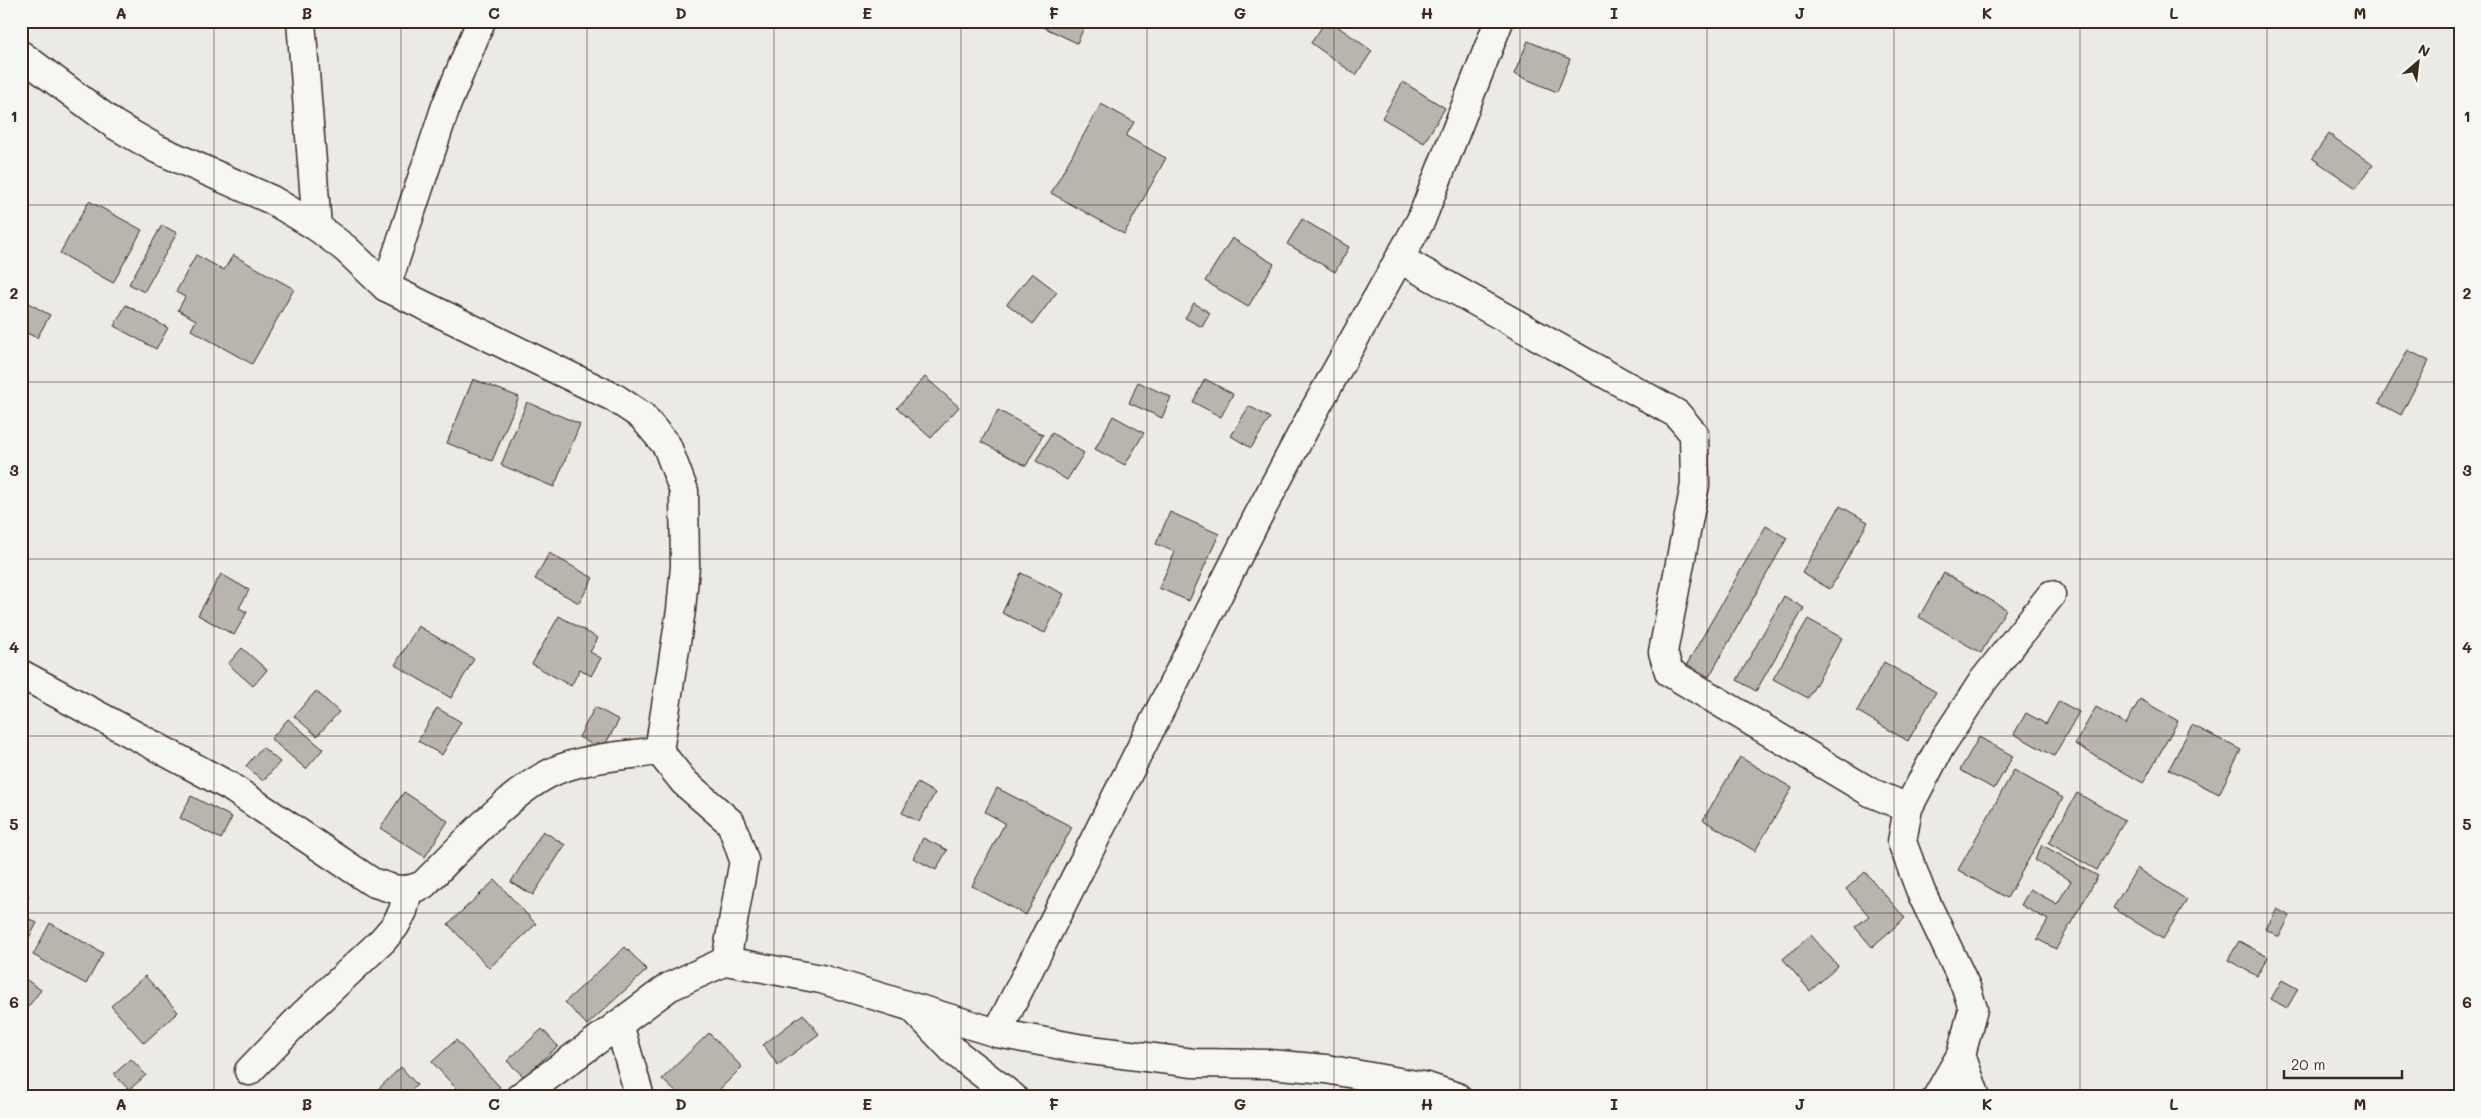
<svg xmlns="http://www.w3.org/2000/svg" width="2481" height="1118" viewBox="0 0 2481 1118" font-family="Mali,sans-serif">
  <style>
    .building { fill: #bab4ae; stroke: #3b2a1e }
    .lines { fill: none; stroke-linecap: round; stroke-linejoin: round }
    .minor-casing { stroke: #3b2a1e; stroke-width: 31 }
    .minor { stroke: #f6f6f2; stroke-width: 28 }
    .grid { fill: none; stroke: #3b2a1e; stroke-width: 1; stroke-opacity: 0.55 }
    .neatline { fill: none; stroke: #3b2a1e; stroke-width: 2 }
    .grid-label { font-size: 16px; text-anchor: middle; font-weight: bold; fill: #3b2a1e }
  </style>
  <rect width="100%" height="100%" fill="#ebeae5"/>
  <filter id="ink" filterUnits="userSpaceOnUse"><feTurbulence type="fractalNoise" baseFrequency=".02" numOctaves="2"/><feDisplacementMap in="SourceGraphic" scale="10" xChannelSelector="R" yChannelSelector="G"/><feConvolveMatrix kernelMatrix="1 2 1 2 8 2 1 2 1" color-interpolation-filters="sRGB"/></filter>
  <g filter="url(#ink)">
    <!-- building -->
    <g class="building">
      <path d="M1044,21H1087L1077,43L1041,26Z"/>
      <path d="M1326,21H1330L1372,51L1356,75L1311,43Z"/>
      <path d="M1528,41L1570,59L1557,92L1514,74Z"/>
      <path d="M1403,82L1445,108L1424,143L1382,118Z"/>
      <path d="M1101,104L1134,122L1126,136L1166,158L1124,234L1051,193Z"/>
      <path d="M2329,134L2373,165L2356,188L2312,158Z"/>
      <path d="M89,201L142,230L113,283L60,253Z"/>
      <path d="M1302,219L1349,247L1335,272L1287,244Z"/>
      <path d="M162,225L177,233L144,292L129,284Z"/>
      <path d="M1232,238L1274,264L1248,307L1205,281Z"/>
      <path d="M196,255L224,270L233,255L294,289L252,364L191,330L196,320L178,310L185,297L176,292Z"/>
      <path d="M1032,273L1057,292L1033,324L1007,304Z"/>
      <path d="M21,299L50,315L37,338L21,330Z"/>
      <path d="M1194,303L1210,313L1202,327L1185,318Z"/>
      <path d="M126,305L168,328L156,349L114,326Z"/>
      <path d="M2408,350L2429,361L2401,415L2379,403Z"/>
      <path d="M925,377L959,407L931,438L897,408Z"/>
      <path d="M473,379L519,397L492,461L447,443Z"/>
      <path d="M1205,379L1233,394L1221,417L1193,402Z"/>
      <path d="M1138,382L1171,397L1162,418L1129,403Z"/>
      <path d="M527,402L580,424L554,487L501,465Z"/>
      <path d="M1249,406L1270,418L1251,448L1231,436Z"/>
      <path d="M998,410L1043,435L1026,466L981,442Z"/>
      <path d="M1113,416L1144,433L1125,465L1095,449Z"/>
      <path d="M1052,433L1084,453L1067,480L1036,461Z"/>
      <path d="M1840,506L1868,522L1830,589L1802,573Z"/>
      <path d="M1170,512L1219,534L1189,601L1159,588L1175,552L1156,544Z"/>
      <path d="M1766,526L1787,538L1709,677L1687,664Z"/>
      <path d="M549,553L593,578L579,603L535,579Z"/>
      <path d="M1021,573L1064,594L1045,633L1002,613Z"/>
      <path d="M1944,573L2006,609L1981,653L1919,617Z"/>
      <path d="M221,574L249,590L239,608L247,612L234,635L198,615Z"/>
      <path d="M1784,596L1804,608L1756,691L1737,680Z"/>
      <path d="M559,616L598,638L590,652L601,658L591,676L580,669L571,686L532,664Z"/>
      <path d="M1808,619L1842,638L1808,698L1773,679Z"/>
      <path d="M418,626L474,659L451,698L395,665Z"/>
      <path d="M242,648L267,670L253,686L228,664Z"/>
      <path d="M1884,662L1936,692L1908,741L1857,711Z"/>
      <path d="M316,691L339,712L317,736L294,716Z"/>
      <path d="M2140,699L2178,721L2143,783L2075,744L2096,707L2126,724Z"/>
      <path d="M2059,701L2079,712L2054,756L2014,734L2026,713L2046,724Z"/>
      <path d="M595,707L619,720L602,750L579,737Z"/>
      <path d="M437,708L461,722L442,755L418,741Z"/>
      <path d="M288,719L323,749L306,769L271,739Z"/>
      <path d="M2192,725L2241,750L2219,794L2169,769Z"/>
      <path d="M1979,737L2013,756L1994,789L1960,770Z"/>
      <path d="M262,747L280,762L263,781L246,766Z"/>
      <path d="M1740,757L1792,788L1755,851L1703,820Z"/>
      <path d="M2014,770L2063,798L2007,898L1958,870Z"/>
      <path d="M917,783L935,793L919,822L902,813Z"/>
      <path d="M997,788L1072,827L1026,915L972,886L1005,823L985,812Z"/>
      <path d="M404,792L448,821L425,857L380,828Z"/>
      <path d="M2077,793L2125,820L2097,870L2049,843Z"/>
      <path d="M191,796L232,817L221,839L180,818Z"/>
      <path d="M543,831L565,845L533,895L511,882Z"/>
      <path d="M923,838L947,850L936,870L913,858Z"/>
      <path d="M2042,845L2098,876L2056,949L2037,939L2048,920L2021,905L2030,889L2057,904L2071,881L2035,860Z"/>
      <path d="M2137,868L2187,900L2163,939L2113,908Z"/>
      <path d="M1865,872L1905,918L1872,947L1855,927L1869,916L1846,889Z"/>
      <path d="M495,880L536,924L489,968L448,924Z"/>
      <path d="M21,892L29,896L21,911Z"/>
      <path d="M2277,909L2290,916L2279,937L2266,929Z"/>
      <path d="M21,914L37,923L25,945L21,943Z"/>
      <path d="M50,923L103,953L86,984L33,955Z"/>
      <path d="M1811,935L1838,966L1810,991L1783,959Z"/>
      <path d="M2239,941L2268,957L2257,976L2228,960Z"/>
      <path d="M625,947L647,970L587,1025L565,1002Z"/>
      <path d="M21,976L41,990L21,1016Z"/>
      <path d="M145,976L178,1012L144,1043L111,1006Z"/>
      <path d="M2282,980L2298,989L2287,1008L2271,999Z"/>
      <path d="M803,1014L819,1034L778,1065L763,1045Z"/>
      <path d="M542,1029L558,1046L524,1077L507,1061Z"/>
      <path d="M709,1033L742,1067L712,1097H681L662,1079Z"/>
      <path d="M456,1040L500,1087L489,1097H464L432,1062Z"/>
      <path d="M131,1059L146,1075L129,1090L114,1074Z"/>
      <path d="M401,1067L417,1085L404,1097H370Z"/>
    </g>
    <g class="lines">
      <defs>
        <g id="minor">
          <path d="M301,21L317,227"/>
          <path d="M21,55L115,125L157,149L272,200L317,227L346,249L386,287L615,398L642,416L667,446L684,491L685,566L681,610L659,751L684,782L731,823L744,860L726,961"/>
          <path d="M1400,259L1677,414L1694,434L1695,485L1663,652L1669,672L1870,792L1908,808"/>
          <path d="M386,287L446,106L481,21"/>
          <path d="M21,674L229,786L372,882C393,889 402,894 423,885C460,849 517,782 565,767C595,757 628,755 659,751"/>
          <path d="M914,1009L956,1053L1013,1097"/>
          <path d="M619,1024L640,1097"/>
          <path d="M997,1033L1257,518L1315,409L1421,220L1499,21"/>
          <path d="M1961,1055L1976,1097"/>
          <path d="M249,1071L303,1015L382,941L395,926L403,911L408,891"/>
          <path d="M520,1097L669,987L726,961L821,979L997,1033L1083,1049L1193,1063L1269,1064L1326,1069L1427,1087L1457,1097"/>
          <path d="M1937,1097L1961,1055L1973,1009L1966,987L1921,892L1902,842L1908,808L1940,747L1983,681L2051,595"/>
        </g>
      </defs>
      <!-- minor casing -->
      <use href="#minor" class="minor-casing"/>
      <!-- minor -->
      <use href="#minor" class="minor"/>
    </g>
  </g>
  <!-- grid -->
  <path class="grid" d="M214,21V1097M401,21V1097M587,21V1097M774,21V1097M961,21V1097M1147,21V1097M1334,21V1097M1520,21V1097M1707,21V1097M1894,21V1097M2080,21V1097M2267,21V1097M21,205H2460M21,382H2460M21,559H2460M21,736H2460M21,913H2460"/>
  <!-- margin -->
  <rect width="2481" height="1118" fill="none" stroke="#f6f6f2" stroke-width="55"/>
  <!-- north arrow -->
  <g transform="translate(2418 62) rotate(28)" stroke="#f6f6f2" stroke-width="4" paint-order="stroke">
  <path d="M0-4L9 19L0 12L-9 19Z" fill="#3b2a1e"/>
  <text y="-8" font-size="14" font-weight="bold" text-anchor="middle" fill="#3b2a1e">N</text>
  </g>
  <!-- scale -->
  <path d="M2284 1070v8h118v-8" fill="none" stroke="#3b2a1e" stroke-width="2.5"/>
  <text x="2291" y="1070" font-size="15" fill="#3b2a1e" stroke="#f6f6f2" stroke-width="4" paint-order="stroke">20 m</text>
  <rect x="28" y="28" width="2426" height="1062" class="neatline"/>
  <g class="grid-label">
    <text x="121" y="19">A</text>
    <text x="307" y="19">B</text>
    <text x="494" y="19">C</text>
    <text x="681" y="19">D</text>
    <text x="867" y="19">E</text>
    <text x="1054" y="19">F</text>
    <text x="1240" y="19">G</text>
    <text x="1427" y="19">H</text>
    <text x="1614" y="19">I</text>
    <text x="1800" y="19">J</text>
    <text x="1987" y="19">K</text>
    <text x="2174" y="19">L</text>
    <text x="2360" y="19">M</text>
    <text x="14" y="122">1</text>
    <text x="2467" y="122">1</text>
    <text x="14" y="299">2</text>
    <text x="2467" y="299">2</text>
    <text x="14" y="476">3</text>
    <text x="2467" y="476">3</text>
    <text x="14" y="653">4</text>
    <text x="2467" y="653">4</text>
    <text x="14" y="830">5</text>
    <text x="2467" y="830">5</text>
    <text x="14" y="1008">6</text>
    <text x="2467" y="1008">6</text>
    <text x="121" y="1110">A</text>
    <text x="307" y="1110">B</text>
    <text x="494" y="1110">C</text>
    <text x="681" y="1110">D</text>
    <text x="867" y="1110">E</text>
    <text x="1054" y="1110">F</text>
    <text x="1240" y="1110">G</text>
    <text x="1427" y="1110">H</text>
    <text x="1614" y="1110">I</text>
    <text x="1800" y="1110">J</text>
    <text x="1987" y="1110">K</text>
    <text x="2174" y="1110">L</text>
    <text x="2360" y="1110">M</text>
  </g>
</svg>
